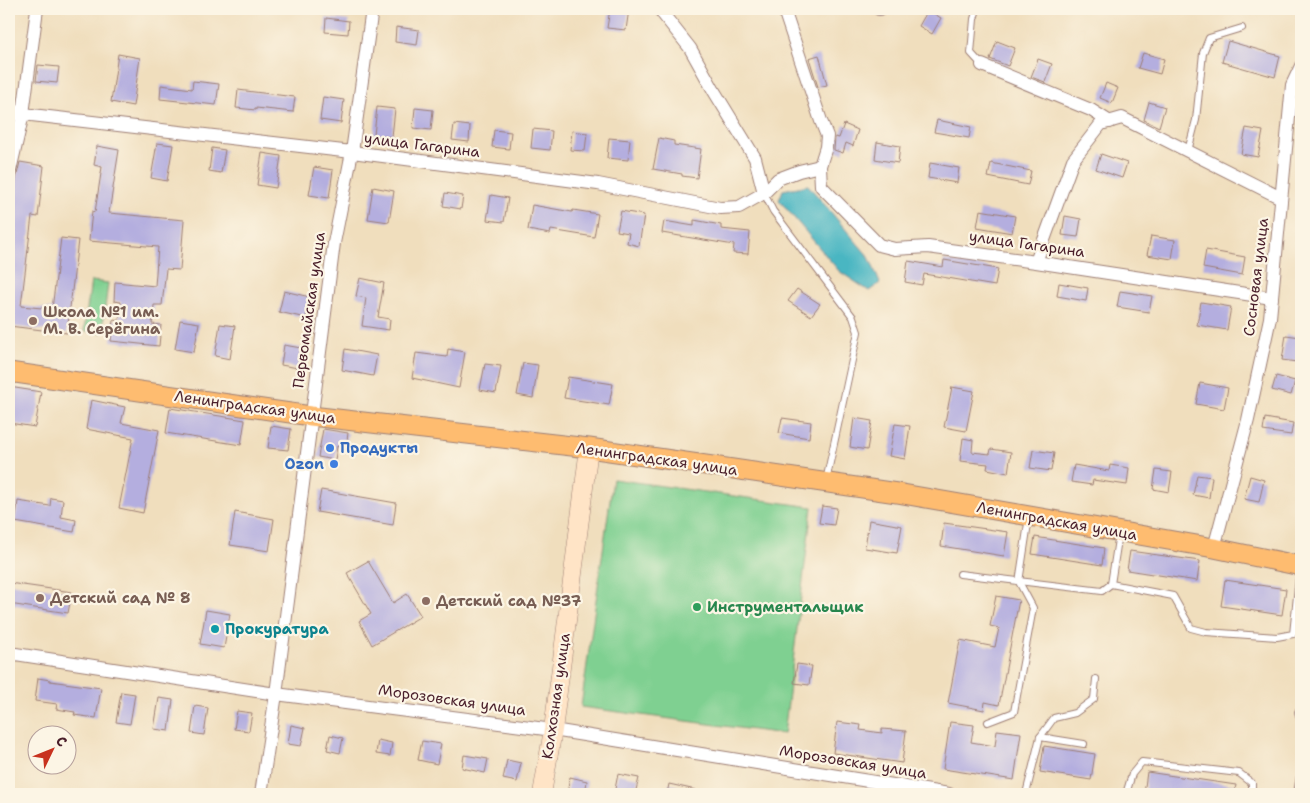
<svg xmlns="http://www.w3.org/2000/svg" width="1310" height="803" viewBox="0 0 1310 803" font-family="'Shantell Sans',sans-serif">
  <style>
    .green { fill: #7fd091; stroke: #64785e }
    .water { fill: #48b6c2; stroke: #496a76 }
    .building { fill: #b4aedf }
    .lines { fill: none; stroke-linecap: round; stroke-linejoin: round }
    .lane-casing { stroke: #9d7e74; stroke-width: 8 }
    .street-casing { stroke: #9d7e74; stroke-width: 14 }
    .secondary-casing { stroke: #9d7e74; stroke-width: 19 }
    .primary-casing { stroke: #9d7e74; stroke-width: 21 }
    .lane { stroke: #fff; stroke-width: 6 }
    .street { stroke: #fff; stroke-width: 12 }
    .secondary { stroke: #ffe4c6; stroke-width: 18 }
    .primary { stroke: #febc70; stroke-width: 19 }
    .education-dot { fill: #8d6e63; stroke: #fcf5e5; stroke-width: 2 }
    .shop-dot { fill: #3f7fe0; stroke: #fcf5e5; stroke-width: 2 }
    .leisure-dot { fill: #2e9e5b; stroke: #fcf5e5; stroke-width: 2 }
    .culture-dot { fill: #0f9aa8; stroke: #fcf5e5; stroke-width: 2 }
    .labels { text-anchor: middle; stroke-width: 4.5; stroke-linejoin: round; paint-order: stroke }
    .street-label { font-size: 15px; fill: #4a1f2b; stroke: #fcf5e5 }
    .education-label { font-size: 15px; font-weight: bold; fill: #785e54; stroke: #fcf5e5; text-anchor: start }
    .shop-label { font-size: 15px; font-weight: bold; fill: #366cbe; stroke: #fcf5e5; text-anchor: start }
    .leisure-label { font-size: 15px; font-weight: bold; fill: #27864d; stroke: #fcf5e5; text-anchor: start }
    .culture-label { font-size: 15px; font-weight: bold; fill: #0d838f; stroke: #fcf5e5; text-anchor: start }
  </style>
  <rect width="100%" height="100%" fill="#fcf5e5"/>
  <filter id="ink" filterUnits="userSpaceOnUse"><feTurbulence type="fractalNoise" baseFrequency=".02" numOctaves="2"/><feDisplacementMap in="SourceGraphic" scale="10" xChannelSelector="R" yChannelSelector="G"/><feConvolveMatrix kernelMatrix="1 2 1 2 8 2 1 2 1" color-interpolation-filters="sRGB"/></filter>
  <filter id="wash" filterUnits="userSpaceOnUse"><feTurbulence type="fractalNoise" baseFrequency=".0096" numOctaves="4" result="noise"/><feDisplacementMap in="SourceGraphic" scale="20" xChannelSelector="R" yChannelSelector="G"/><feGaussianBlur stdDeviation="1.12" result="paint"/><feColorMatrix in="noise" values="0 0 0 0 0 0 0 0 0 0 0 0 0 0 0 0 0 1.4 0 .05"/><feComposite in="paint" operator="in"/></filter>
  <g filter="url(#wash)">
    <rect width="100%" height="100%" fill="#f0debd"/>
    <!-- green -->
    <g class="green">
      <path d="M91,281L108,283L102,333L84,331Z"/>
      <path d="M613,479L812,507L784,734L581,707Z"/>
    </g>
    <!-- water -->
    <path class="water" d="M808,185L869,257L880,283L869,291L839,271L779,200L783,190Z"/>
    <g id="blocks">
      <!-- building -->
      <g class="building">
        <path d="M610,9H629L626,30L607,28Z"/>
        <path d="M928,10L941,18L932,34L919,26Z"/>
        <path d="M326,18L349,21L348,34L325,32Z"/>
        <path d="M396,27L419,30L417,45L395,42Z"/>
        <path d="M997,41L1015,48L1008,66L990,59Z"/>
        <path d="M1228,41L1280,56L1275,77L1222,62Z"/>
        <path d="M1143,53L1164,59L1160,74L1138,68Z"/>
        <path d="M118,54L140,58L133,106L111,102Z"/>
        <path d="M819,55L827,85L818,87L809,58Z"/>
        <path d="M1038,59L1052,64L1045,82L1031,77Z"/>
        <path d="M38,65L59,67L57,83L36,81Z"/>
        <path d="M193,81L219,84L216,105L160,99L161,85L192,89Z"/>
        <path d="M1106,83L1118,88L1112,103L1100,98Z"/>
        <path d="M238,90L295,97L293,112L256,108V110L236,108Z"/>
        <path d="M323,97L344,100L341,123L320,120Z"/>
        <path d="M1149,102L1165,107L1159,127L1144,120Z"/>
        <path d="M377,107L395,109L392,137L374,135Z"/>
        <path d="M415,108L433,110L431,130L413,128Z"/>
        <path d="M937,120L971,127L969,138L934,132Z"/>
        <path d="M454,124L470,126L469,142L452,140Z"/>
        <path d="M844,124L858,130L853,146L846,143L843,153L834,150L835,137L839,138Z"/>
        <path d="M1246,128L1263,131L1258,157L1241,154Z"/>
        <path d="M533,129L552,131L550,150L531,148Z"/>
        <path d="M494,130L511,132L509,149L492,147Z"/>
        <path d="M572,131L587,133L585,151L570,150Z"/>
        <path d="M609,138L630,140L628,160L607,158Z"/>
        <path d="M659,138L674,141V145L701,149L697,178L682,176V174L653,169Z"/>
        <path d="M877,142L900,146L898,163L875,159Z"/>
        <path d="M157,143L173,145L167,181L151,178Z"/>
        <path d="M97,146L119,150L109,213L184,220L180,270L166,269L162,305H154L152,324L161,325L159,346L111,341L113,320L119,321L121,302L114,301L115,282L155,286L158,247L89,241L92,211L95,212L102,167L94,165Z"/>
        <path d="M212,148L225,150L221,173L209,171Z"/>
        <path d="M262,153L281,156L276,188L257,185Z"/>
        <path d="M1101,154L1127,163L1122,178L1096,169Z"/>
        <path d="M20,162L44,166L38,217L32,216L21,306L52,309L61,238L78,240L67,333L9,326V236L16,179Z"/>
        <path d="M930,163L959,168L957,183L928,178Z"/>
        <path d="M991,163L1031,171L1028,185L988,177Z"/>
        <path d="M314,167L333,170L329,198L309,195Z"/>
        <path d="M373,187L394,191L389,222L368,219Z"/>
        <path d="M445,193L463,196L461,209L443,206Z"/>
        <path d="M491,195L508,198L504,222L487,220Z"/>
        <path d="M532,205L572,212L573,210L598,214L594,237L551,230L550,234L528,230Z"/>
        <path d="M980,210L1015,216L1012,233L977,227Z"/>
        <path d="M621,211L644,215L639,246L627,243L629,233L617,231Z"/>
        <path d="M1065,216L1081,219L1078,237L1062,235Z"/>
        <path d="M694,220L721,225V229L750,232L748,254L733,253L734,245L662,233L664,221L694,226Z"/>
        <path d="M1151,236L1175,240L1172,259L1147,255Z"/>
        <path d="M1206,250L1245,257L1242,275L1203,268Z"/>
        <path d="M944,260L998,269L995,286L924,274L922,285L905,282L908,261L943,267Z"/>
        <path d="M360,278L384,283L378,317L390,319L389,330L362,326L366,298L356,296Z"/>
        <path d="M1059,283L1088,288L1086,301L1057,296Z"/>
        <path d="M797,289L820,304L811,316L788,301Z"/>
        <path d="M284,291L310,297L306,318L279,312Z"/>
        <path d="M1120,291L1152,296L1149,312L1117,307Z"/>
        <path d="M1201,302L1231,307L1227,330L1197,325Z"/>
        <path d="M180,320L199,323L194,352L175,349Z"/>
        <path d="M220,324L235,326L230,359L215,356Z"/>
        <path d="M1286,335L1301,337L1297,362L1282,360Z"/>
        <path d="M284,345L301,348L298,368L281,365Z"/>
        <path d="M345,349L377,355L373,376L342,370Z"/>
        <path d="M448,349L465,352L459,388L412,378L416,353L447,357Z"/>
        <path d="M523,363L538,365L533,398L517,395Z"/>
        <path d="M485,364L501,366L496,393L480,390Z"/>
        <path d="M1276,376L1295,381L1291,395L1272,390Z"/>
        <path d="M568,377L613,384L609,405L564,398Z"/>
        <path d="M1200,383L1228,388L1224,409L1196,404Z"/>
        <path d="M9,387L41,392L35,427L9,423Z"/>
        <path d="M952,387L974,391L966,431L944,427Z"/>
        <path d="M91,400L125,407L121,423L159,430L143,513L119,508L133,438L86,429Z"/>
        <path d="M170,408L245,420L241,445L166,433Z"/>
        <path d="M782,418L811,422L809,438L779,433Z"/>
        <path d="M854,418L872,421L867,450L850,447Z"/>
        <path d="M1265,418L1293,423L1291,435L1263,431Z"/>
        <path d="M895,424L910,426L905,459L889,456Z"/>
        <path d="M271,426L291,429L288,450L268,448Z"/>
        <path d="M323,429L348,433L346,448L337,446L335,460L318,457Z"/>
        <path d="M963,438L973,440L972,452L990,454L991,449L1011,452L1008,473L987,469L988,464L960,461Z"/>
        <path d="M1033,450L1054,453L1051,471L1030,468Z"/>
        <path d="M1074,465L1109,471L1110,465L1129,468L1127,485L1093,480L1092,485L1071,482Z"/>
        <path d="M1156,470L1172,472L1169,492L1153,489Z"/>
        <path d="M1197,475L1212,477L1209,498L1193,495Z"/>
        <path d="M1250,476L1264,480L1259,502L1244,499Z"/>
        <path d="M321,490L396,503L393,525L317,512Z"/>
        <path d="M51,498L63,500L61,517L76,520L74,532L15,522L18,501L50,506Z"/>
        <path d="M822,506L837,508L834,525L819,523Z"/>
        <path d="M235,512L274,519L269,551L230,545Z"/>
        <path d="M869,520L902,526L897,553L865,548Z"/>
        <path d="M944,523L1008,532L1004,556L941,546Z"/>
        <path d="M1035,537L1104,548L1102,565L1032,554Z"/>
        <path d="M1130,551L1200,561L1197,581L1127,570Z"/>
        <path d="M368,561L393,603L407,594L421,616L372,645L359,621L371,614L347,573Z"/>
        <path d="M1225,580L1286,589L1282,615L1221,606Z"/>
        <path d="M9,583L72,592L68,613L9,604Z"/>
        <path d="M996,596L1019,600L999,705L985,702L984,710L948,703L960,640L995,647L999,628L990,626Z"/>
        <path d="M206,610L230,614L224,648L200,644Z"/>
        <path d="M797,664L812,666L809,685L794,683Z"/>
        <path d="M38,678L50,680V681L101,688L96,718L74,715L75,712L56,709L57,704L35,701Z"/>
        <path d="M121,692L135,694L130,724L116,722Z"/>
        <path d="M159,698L173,700L169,731L154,729Z"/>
        <path d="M195,706L208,708L204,735L191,733Z"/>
        <path d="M237,711L252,713L249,731L234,729Z"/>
        <path d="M837,722L861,725L860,730L882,733V729L906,731L902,763L833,753Z"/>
        <path d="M950,722L974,725L971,742L995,746L997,730L1021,733L1014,780L943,769Z"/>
        <path d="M291,725L305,728L301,746L288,744Z"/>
        <path d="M330,735L343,738L340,753L327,750Z"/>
        <path d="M378,740L392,743L390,756L376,754Z"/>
        <path d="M422,741L441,744L437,764L418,760Z"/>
        <path d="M1044,746L1095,754L1091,780L1040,772Z"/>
        <path d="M464,755L488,759L485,773L462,768Z"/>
        <path d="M507,760L521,763L517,782L503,779Z"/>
        <path d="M1147,772L1236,785L1234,794H1144Z"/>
        <path d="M618,774L639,778L635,794H614Z"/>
        <path d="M570,777L587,781L585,794H567Z"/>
        <path d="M669,784L696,790V794H667Z"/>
      </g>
    </g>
  </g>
  <g filter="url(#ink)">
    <use href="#blocks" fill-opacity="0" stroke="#9d7e74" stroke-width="1"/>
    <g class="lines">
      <defs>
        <g id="lane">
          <path d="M977,9L974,19L971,53L982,65"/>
          <path d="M1188,151L1196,120L1203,53L1209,38L1242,28"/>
          <path d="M764,193L773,211L853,317L858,332L826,481"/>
          <path d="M960,574C1007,580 1055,585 1102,591L1111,584L1119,533"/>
          <path d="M1111,584L1173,596L1191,628L1206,632L1277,637L1293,634L1300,567"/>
          <path d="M1301,707L1298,712L1301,721"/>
          <path d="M988,722L1014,712L1033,608L1019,582L1029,517"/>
          <path d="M1040,737L1054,718L1075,713L1094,699L1096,679"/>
          <path d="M1026,794L1040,737L1084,744"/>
          <path d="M1126,794L1132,774L1142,762L1239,773L1252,783V794"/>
          <path d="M1297,794L1301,770"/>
        </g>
        <g id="street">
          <path d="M659,9L690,48L714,91L755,158L764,193"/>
          <path d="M784,9V10L821,121L827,136L826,147L820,166"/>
          <path d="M879,9H880"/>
          <path d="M982,65L1091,110L1110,122"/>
          <path d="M9,109L23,114L352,152L598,184L720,208L739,207L764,193L778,179L799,171L820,166L821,186L879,245L895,249L928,247L1036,262L1272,298"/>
          <path d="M9,175L23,114L37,9"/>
          <path d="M1036,262L1073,160L1101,124L1122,118L1281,198"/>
          <path d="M1214,548L1248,420L1270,318L1292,85L1301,66"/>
          <path d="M9,653L276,694L553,730L949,794"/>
          <path d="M261,794L276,694L334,243L352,152L372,9"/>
        </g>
        <path id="secondary" d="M542,794L553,730L589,448"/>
        <path id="primary" d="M9,372L311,416L589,448L897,493L1214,548L1301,566"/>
      </defs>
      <!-- lane casing -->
      <use href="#lane" class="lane-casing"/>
      <!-- street casing -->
      <use href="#street" class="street-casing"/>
      <!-- secondary casing -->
      <use href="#secondary" class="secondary-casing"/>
      <!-- primary casing -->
      <use href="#primary" class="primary-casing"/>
      <!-- lane -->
      <use href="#lane" class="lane"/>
      <!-- street -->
      <use href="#street" class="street"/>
      <!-- secondary -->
      <use href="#secondary" class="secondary"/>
      <!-- primary -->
      <use href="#primary" class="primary"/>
    </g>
  </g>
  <!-- markers -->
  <g class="education-dot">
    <circle cx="33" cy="321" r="5"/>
    <circle cx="40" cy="598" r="5"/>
    <circle cx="426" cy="601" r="5"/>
  </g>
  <g class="shop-dot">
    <circle cx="330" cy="448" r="5"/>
    <circle cx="334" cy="464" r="5"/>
  </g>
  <circle class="leisure-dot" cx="697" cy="607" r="5"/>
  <circle class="culture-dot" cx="215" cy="629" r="5"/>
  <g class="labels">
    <!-- street labels -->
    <g class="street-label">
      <text transform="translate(422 145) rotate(7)" y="5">улица Гагарина</text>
      <text transform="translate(1027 244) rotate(8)" y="5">улица Гагарина</text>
      <text transform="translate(1256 277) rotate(-83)" y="5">Сосновая улица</text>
      <text transform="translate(309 310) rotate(-82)" y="5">Первомайская улица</text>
      <text transform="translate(255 407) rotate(8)" y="5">Ленинградская улица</text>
      <text transform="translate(657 459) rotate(8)" y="5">Ленинградская улица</text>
      <text transform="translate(1057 521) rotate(10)" y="5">Ленинградская улица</text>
      <text transform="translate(556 696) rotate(-82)" y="5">Колхозная улица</text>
      <text transform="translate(452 700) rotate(8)" y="5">Морозовская улица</text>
      <text transform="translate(853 762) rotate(9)" y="5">Морозовская улица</text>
    </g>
    <!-- education labels -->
    <g class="education-label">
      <text x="43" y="317">Школа №1 им.<tspan x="43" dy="17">М. В. Серёгина</tspan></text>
      <text x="50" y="603">Детский сад № 8</text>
      <text x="436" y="606">Детский сад №37</text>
    </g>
    <!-- shop labels -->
    <g class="shop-label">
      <text x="340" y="453">Продукты</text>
      <text x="324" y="469" text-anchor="end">Ozon</text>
    </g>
    <!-- leisure labels -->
    <g class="leisure-label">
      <text x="707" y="612">Инструментальщик</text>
    </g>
    <!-- culture labels -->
    <g class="culture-label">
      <text x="225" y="634">Прокуратура</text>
    </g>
  </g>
  <!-- margin -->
  <rect width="1310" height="803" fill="none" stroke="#fcf5e5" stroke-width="30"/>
  <!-- north arrow -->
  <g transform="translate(52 750) rotate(47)"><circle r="24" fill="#fcf5e5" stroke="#b59f9b"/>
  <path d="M0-4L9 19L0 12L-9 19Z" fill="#c8321e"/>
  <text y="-8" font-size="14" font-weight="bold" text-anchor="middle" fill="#4a1f2b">С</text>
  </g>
</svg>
